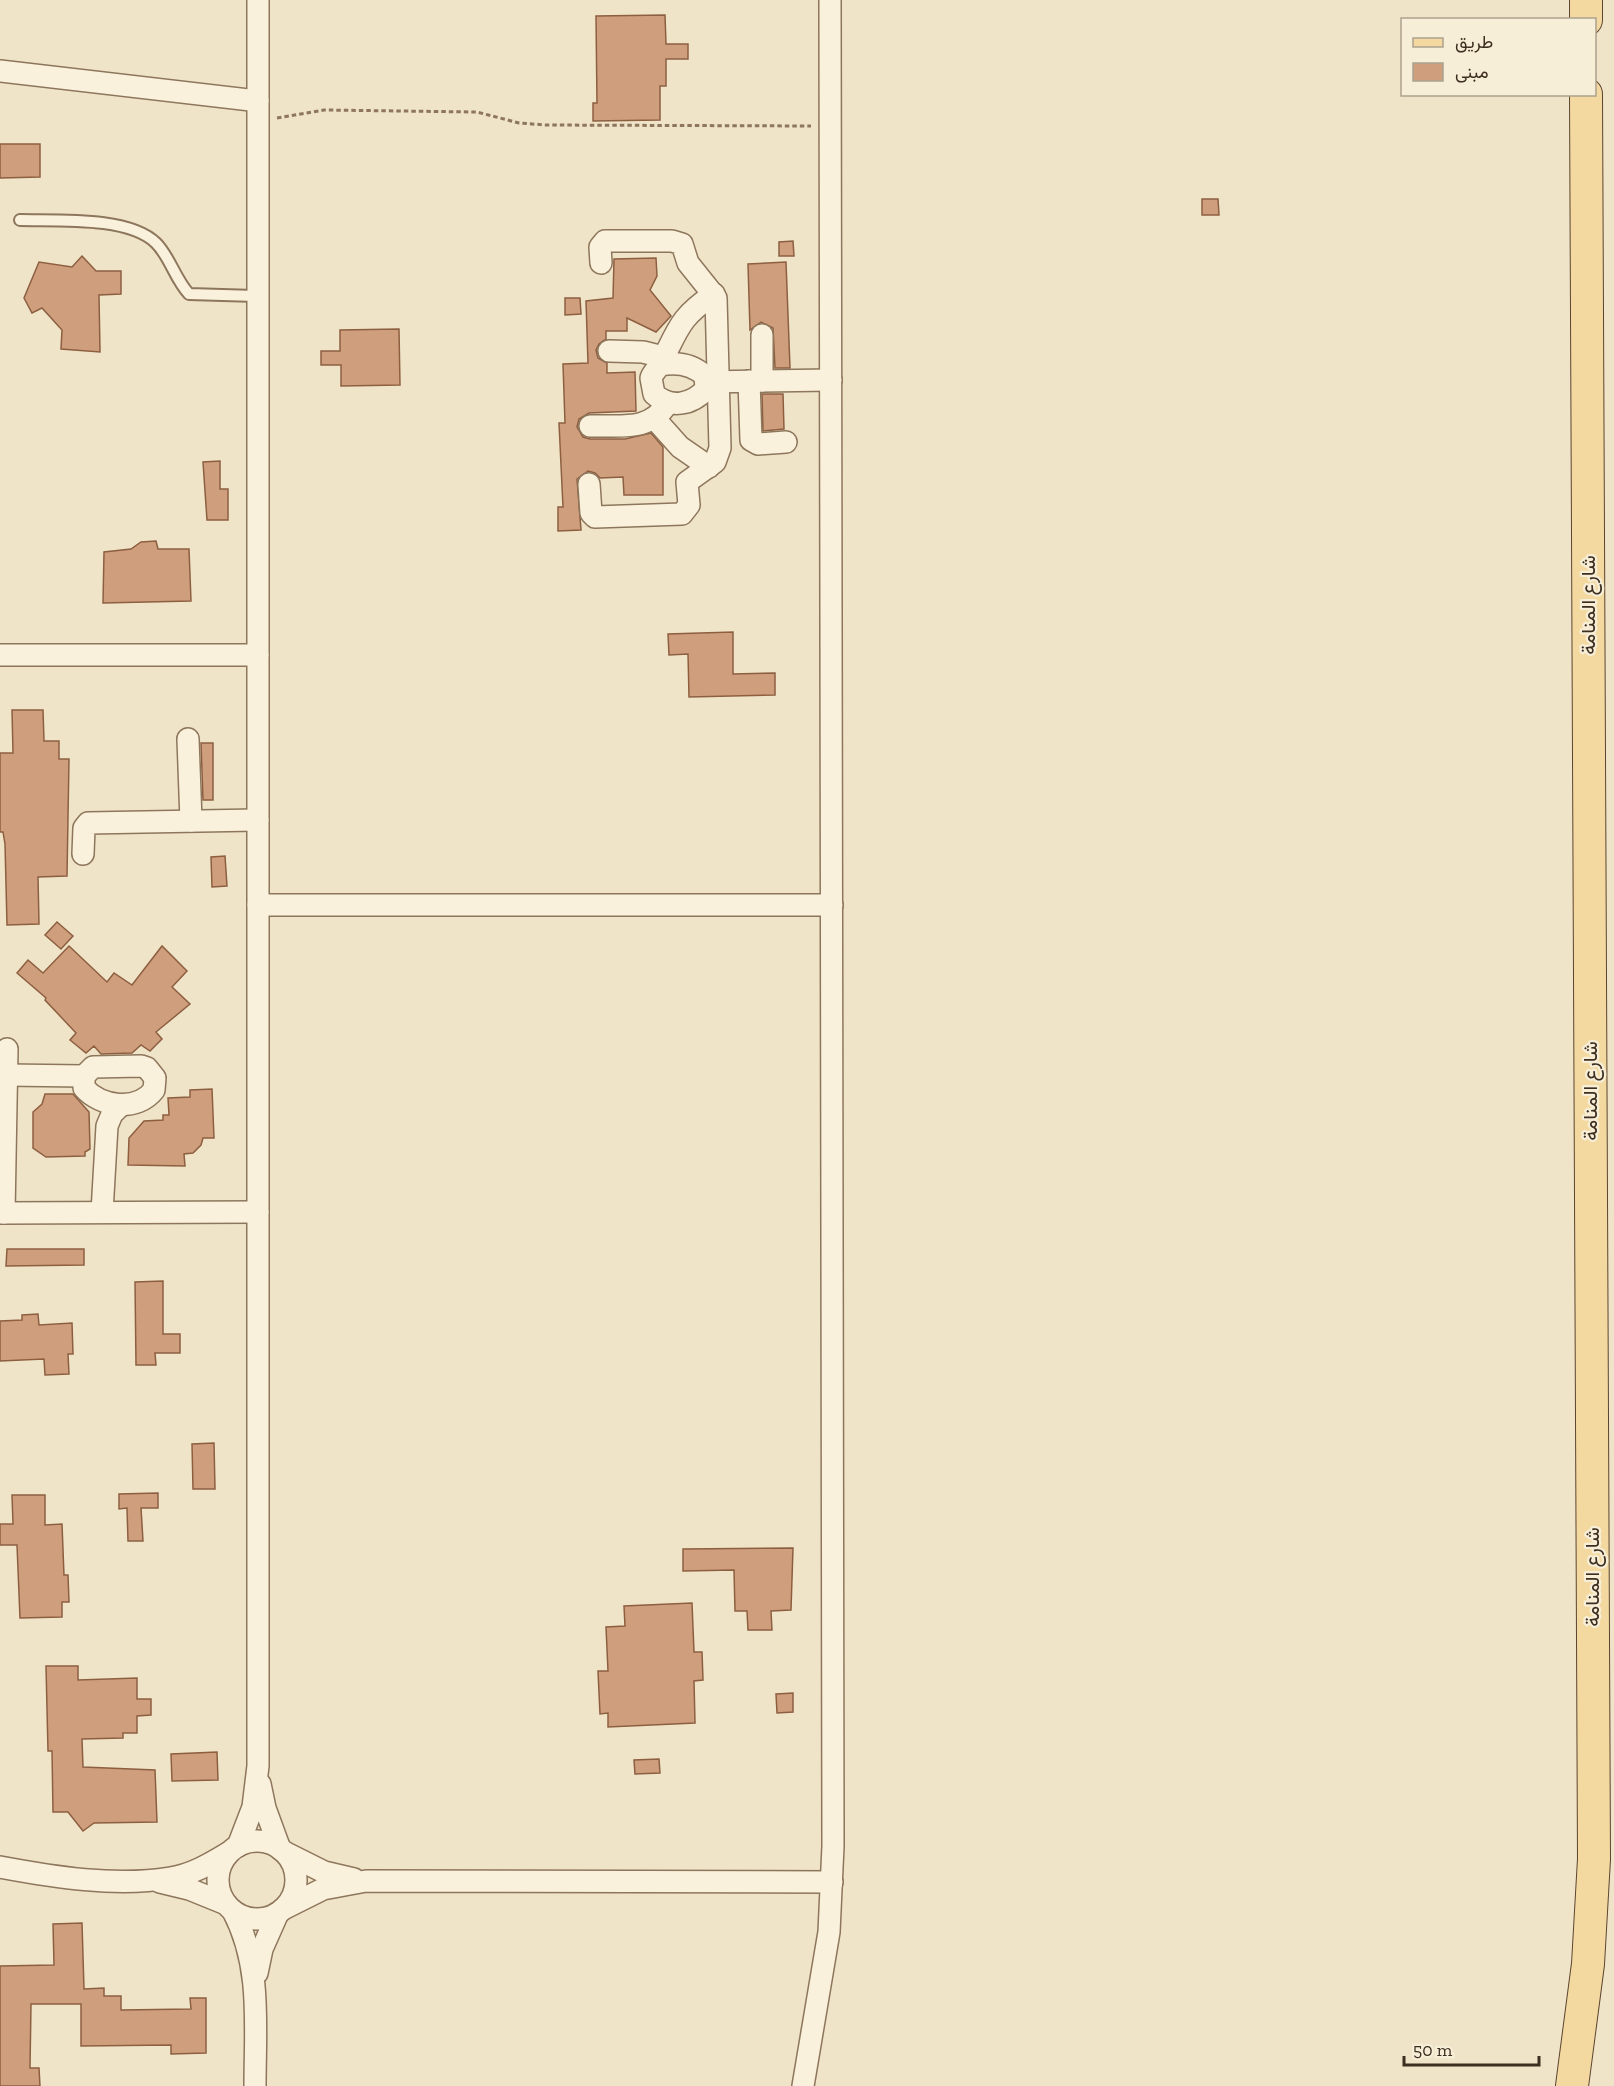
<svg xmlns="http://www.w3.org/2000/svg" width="1614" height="2086" viewBox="0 0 1614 2086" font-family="'Zilla Slab',Vazirmatn,serif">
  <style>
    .building { fill: #cf9f7d; stroke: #8d5f41; stroke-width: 1.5 }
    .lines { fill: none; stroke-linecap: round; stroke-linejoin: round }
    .lane-casing { stroke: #8d765c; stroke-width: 14 }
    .street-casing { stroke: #8d765c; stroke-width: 24 }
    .primary-casing { stroke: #5b4430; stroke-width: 34 }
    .path { stroke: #8d765c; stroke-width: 3; stroke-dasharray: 4.5 3; stroke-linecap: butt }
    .lane { stroke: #faf1dc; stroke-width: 10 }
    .street { stroke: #faf1dc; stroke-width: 21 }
    .primary { stroke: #f3d9a0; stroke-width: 32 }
    .labels { text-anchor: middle; stroke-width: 4.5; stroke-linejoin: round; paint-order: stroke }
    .street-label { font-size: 20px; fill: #3d2e20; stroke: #f7eed8 }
  </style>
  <rect width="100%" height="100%" fill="#f0e4c8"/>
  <!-- building -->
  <g class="building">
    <path d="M665,15L666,44H688V59H666V86H660V120L593,121V103H597L596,16Z"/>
    <path d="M0,144H40V177L0,178Z"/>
    <path d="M1202,199H1218L1219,215H1202Z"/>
    <path d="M793,241L794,256H779V242Z"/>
    <path d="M82,256L96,271H121V294L99,295L100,352L61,349L62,330L42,308L32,313L24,298L39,262L72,267Z"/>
    <path d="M656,258L657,276L650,290L671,316L656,332L627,318V331H606V339L599,344L596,350L598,358L607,363V373L635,372L636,411L589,413L579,419L577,427L583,437L590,439H625L651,433L663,447V495H624L623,477L600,478L595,473L588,471L577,479L581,530L558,531V507H563L559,423H565L563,364L588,363L586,301L613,298L614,259Z"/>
    <path d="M786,262L790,368H775L773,328L761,322L750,330L748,264Z"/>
    <path d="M565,298H580L581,314L565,315Z"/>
    <path d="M399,329L400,385L341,386V365H321V351H340V330Z"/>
    <path d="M762,394H783L784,429L763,431Z"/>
    <path d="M220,461V489H228V520H207L203,462Z"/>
    <path d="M156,541L158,549H189L191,601L103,603L104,552L131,549L141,542Z"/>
    <path d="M733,632V674L775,673V695L689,697L688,654L669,655L668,634Z"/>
    <path d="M12,710H43L44,741H59V759H69L67,876L38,877L39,924L7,925L5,844L3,832H0V753H13Z"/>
    <path d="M201,743H213V800H203Z"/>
    <path d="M225,856L227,886L212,887L211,857Z"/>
    <path d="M57,922L73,936L61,949L45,935Z"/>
    <path d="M69,946L107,982L114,973L132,985L162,946L187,971L172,987L190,1004L156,1032L162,1039L150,1051L141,1045L132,1053L101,1054L94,1046L86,1053L70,1040L76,1033L45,1000L46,998L17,973L28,960L43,973Z"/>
    <path d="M212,1089L214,1138H203L201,1145L193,1153L184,1154L185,1166L128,1165L129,1138L144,1121L163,1120V1115H169L168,1098L190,1097V1090Z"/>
    <path d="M45,1094H73L89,1112L90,1149L85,1152V1156L46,1157L33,1148V1112L42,1104Z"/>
    <path d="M7,1249H84V1265L6,1266Z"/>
    <path d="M163,1281V1334H180V1353H155L156,1365H136L135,1282Z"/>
    <path d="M38,1314L39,1325L72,1323L73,1354H68L69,1374L45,1375L44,1359L0,1361V1321L22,1320V1315Z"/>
    <path d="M214,1443L215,1489H193L192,1444Z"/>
    <path d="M158,1493V1508H141L143,1541H128L127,1508L119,1509V1494Z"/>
    <path d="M12,1495H45V1525L62,1524L64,1575H68L69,1602H62V1617L20,1618L17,1545H0V1524H13Z"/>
    <path d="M793,1548L791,1610L771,1611L772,1630H748L747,1611H735L734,1570L683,1571V1549Z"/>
    <path d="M692,1603L694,1652H702L703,1680L694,1681L695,1723L608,1727V1713L600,1714L598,1671H608L606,1627L625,1626L624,1606Z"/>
    <path d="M46,1666H78V1680L137,1678V1699H151V1715L137,1716V1733H123V1738L82,1739L83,1767L155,1770L157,1822L94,1823L83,1831L68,1812H53L52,1751H48Z"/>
    <path d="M793,1693V1712L777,1713L776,1694Z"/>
    <path d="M217,1752L218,1780L172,1781L171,1754Z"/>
    <path d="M659,1759L660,1773L635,1774L634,1760Z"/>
    <path d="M82,1923L84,1989L104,1988V1996H121V2010L191,2009L190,1998H206V2053L171,2054V2045L81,2046V2004H31L30,2068H39L40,2086H0V1966L54,1965L53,1924Z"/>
  </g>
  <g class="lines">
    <defs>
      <path id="lane" d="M20,220C56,221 129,216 156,243C170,257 175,279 189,294L258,296"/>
      <g id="street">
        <path d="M0,71L258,101"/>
        <path d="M762,335V381"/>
        <path d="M609,351L643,352L663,357"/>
        <path d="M661,365C677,362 692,364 705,376L706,389C692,405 670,409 654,394L651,378C653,372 658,369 661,363C679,328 679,318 714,294"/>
        <path d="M749,381L751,440L758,444L786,442"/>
        <path d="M707,382L831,380"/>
        <path d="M655,419L680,447L709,467"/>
        <path d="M590,426C622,425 649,432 668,403"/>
        <path d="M589,484L591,513L595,517L682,514L689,505L687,482L715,462L720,448L716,298L688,263L682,244L672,241H605L600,247L601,263"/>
        <path d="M0,655H258"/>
        <path d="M188,739L191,821"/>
        <path d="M83,854L84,828L88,823L258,820"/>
        <path d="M258,905H832"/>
        <path d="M141,1066L147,1068L155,1078L154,1090C137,1112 101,1107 84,1088V1076L93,1067Z"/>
        <path d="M6,1075L84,1076"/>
        <path d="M102,1212L107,1126L112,1114L121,1105"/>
        <path d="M0,1213L258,1212"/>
        <path d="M4,1213L7,1049"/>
        <path d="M260,1784L265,1808L280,1849"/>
        <circle cx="257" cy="1880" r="39"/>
        <path d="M238,1846L253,1807L258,1766V0"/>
        <path d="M284,1852L324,1872L354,1879"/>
        <path d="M0,1867C54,1877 115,1887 170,1878C191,1875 210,1864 228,1853"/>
        <path d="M160,1882L189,1889L226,1904"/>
        <path d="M283,1909L323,1889L366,1881L832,1882"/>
        <path d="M233,1911C262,1966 255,2026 255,2086"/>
        <path d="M257,1973L262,1949L278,1913"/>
        <path d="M803,2086L829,1932L833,1846L830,0"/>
      </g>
      <g id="primary">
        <path d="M1586,0V20"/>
        <path d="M1572,2086L1588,1964L1594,1859L1586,94"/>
      </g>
    </defs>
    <!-- lane casing -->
    <use href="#lane" class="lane-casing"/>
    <!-- street casing -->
    <use href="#street" class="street-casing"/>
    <!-- primary casing -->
    <use href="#primary" class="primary-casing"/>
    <!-- path -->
    <path class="path" d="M277,118L324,110L477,112L519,123L546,125L811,126"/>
    <!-- lane -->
    <use href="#lane" class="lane"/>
    <!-- street -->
    <use href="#street" class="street"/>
    <!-- primary -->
    <use href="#primary" class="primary"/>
  </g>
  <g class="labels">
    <!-- street labels -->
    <g class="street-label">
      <text transform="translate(1588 605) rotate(-90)" y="7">شارع المنامة</text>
      <text transform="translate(1590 1091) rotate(-90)" y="7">شارع المنامة</text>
      <text transform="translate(1592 1577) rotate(-90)" y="7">شارع المنامة</text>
    </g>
  </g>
  <!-- legend -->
  <rect x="1401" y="18" width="195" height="78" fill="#f7eed8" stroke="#ada18e" stroke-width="1.5"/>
  <rect x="1413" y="38" width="30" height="9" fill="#f3d9a0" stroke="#ada18e" stroke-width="1.5"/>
  <text x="1455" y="48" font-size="18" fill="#3d2e20">طريق</text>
  <rect x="1413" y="63" width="30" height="18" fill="#cf9f7d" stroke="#ada18e" stroke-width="1.5"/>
  <text x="1455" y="78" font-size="18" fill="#3d2e20">مبنى</text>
  <!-- scale -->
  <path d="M1404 2056v9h135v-9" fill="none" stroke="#3d2e20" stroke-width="3"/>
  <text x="1413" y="2056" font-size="18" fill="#3d2e20" stroke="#f7eed8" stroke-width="4.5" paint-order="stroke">50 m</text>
</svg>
